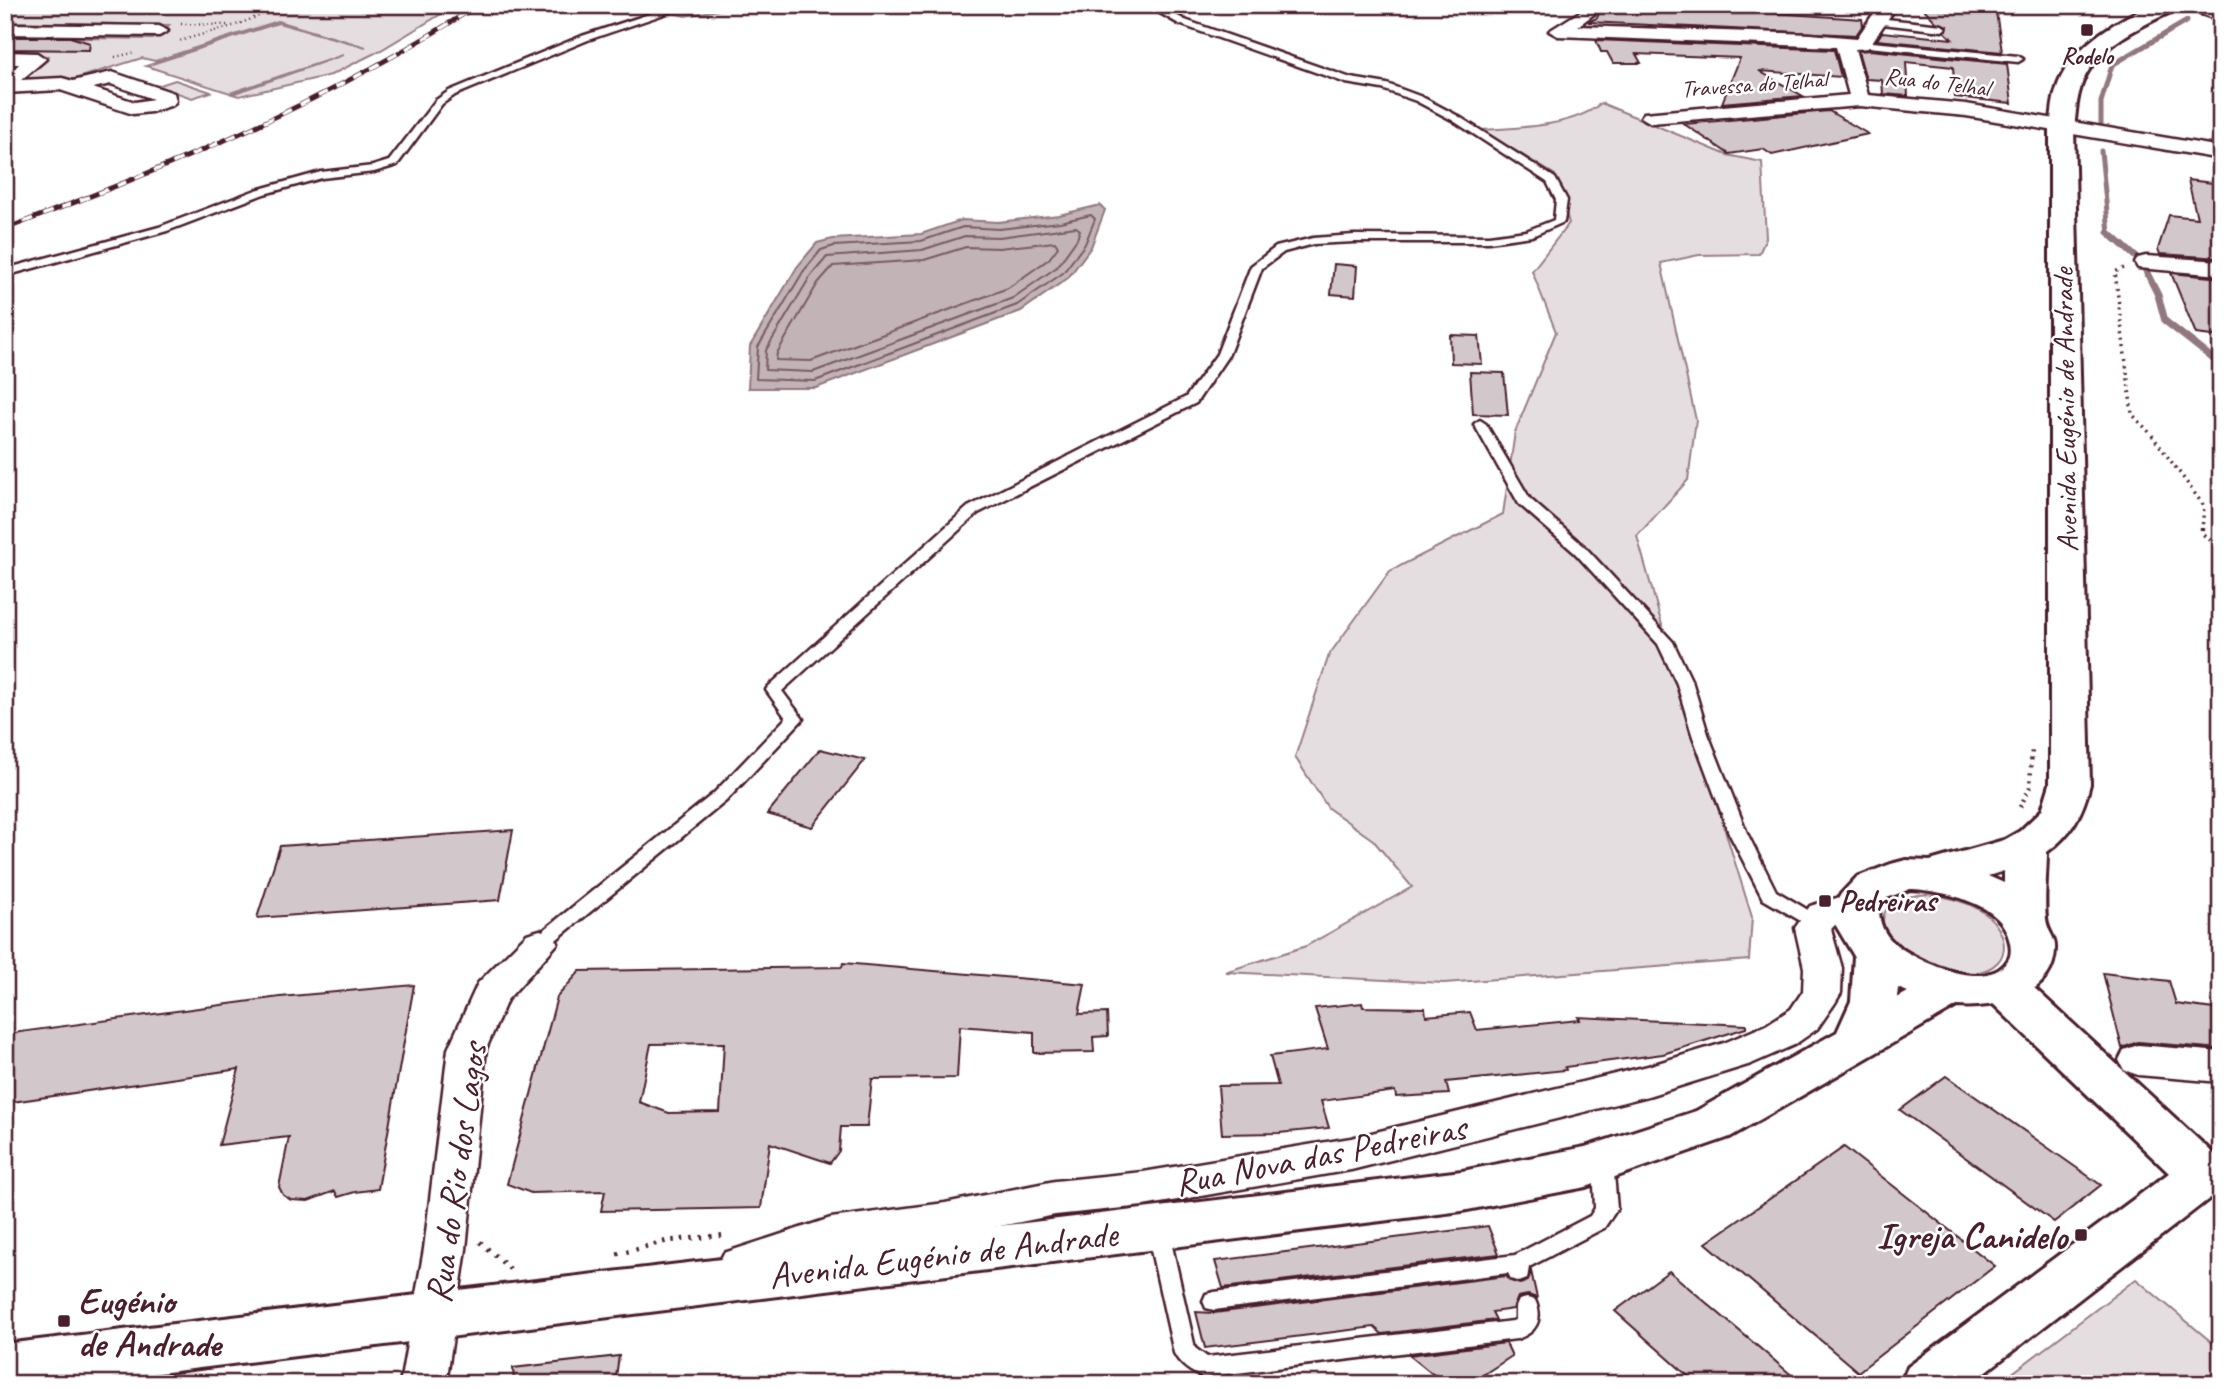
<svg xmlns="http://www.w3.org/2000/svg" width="2226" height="1389" viewBox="0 0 2226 1389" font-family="Caveat,sans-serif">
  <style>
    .green { fill: #e5dee0; stroke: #987e86; stroke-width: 2 }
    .water { fill: #c1b3b6; stroke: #91787e; stroke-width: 2 }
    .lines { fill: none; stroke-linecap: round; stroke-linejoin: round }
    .shore { stroke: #7a5a63; stroke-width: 2 }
    .stream-far1 { stroke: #91787e; stroke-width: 5 }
    .stream { stroke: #91787e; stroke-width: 7 }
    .building { fill: #d2c7cb; stroke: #4a1f2b; stroke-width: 2; fill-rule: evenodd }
    .service-casing { stroke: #4a1f2b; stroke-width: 5 }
    .minor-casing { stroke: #4a1f2b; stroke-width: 5 }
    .tertiary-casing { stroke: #4a1f2b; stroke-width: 6 }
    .secondary-casing { stroke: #4a1f2b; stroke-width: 6 }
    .path-far3 { stroke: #4a1f2b; stroke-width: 2.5; stroke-dasharray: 1 3.5; stroke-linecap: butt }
    .path-far2 { stroke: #4a1f2b; stroke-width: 3.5; stroke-dasharray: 2 4.5; stroke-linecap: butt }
    .path-far1 { stroke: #4a1f2b; stroke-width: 4.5; stroke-dasharray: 2 5; stroke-linecap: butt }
    .path { stroke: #4a1f2b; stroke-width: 5; stroke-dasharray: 2.5 7; stroke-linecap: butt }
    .service { fill: #fff; fill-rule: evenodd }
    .minor { fill: #fff; fill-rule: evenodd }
    .tertiary { fill: #fff; fill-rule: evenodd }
    .secondary { fill: #fff; fill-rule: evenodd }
    .rail-casing { stroke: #4a1f2b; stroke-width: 5 }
    .rail { stroke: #fff; stroke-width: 3.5; stroke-dasharray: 10; stroke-linecap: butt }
    .poi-dot { fill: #4a1f2b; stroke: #fff; stroke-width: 2.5 }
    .labels { text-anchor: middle; stroke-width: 5; stroke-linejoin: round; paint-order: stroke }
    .far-poi-label { font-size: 24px; font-weight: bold; fill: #4a1f2b; stroke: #fff }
    .far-street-label { font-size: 24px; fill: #4a1f2b; stroke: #fff }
    .street-label { font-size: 30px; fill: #4a1f2b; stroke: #fff }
    .poi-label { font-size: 30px; font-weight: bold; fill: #4a1f2b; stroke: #fff; text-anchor: start }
    .near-street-label { font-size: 37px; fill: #4a1f2b; stroke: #fff }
    .near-poi-label { font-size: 37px; font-weight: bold; fill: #4a1f2b; stroke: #fff; text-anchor: end }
  </style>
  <rect width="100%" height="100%" fill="#fff"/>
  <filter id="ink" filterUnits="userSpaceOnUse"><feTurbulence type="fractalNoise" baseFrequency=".0143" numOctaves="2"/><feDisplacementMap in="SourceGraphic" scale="14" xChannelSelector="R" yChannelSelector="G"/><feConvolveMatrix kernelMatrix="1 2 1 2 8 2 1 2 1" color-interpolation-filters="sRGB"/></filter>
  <g filter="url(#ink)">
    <!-- green -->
    <g class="green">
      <path d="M5,5H456L381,50L331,75L239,96L232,94L343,55L230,93L146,66L278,23L366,47L278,21L155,61L142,58L71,80L5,83V79L25,73L47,56L5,55V37L153,39L169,25L5,22Z"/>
      <path d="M642,5H746L685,16Z"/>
      <path d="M175,80L211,92L192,98L157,86Z"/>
      <path d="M1601,103L1727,155L1762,162L1766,238L1759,254L1699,255L1661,263L1696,420L1688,480L1637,536L1671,657L1752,917L1749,960L1444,983L1225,972L1306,946L1412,887L1373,840L1328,808L1295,757L1329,655L1390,571L1503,514L1515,432L1556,332L1532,271L1569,223L1555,175L1481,130C1516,128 1574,127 1601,103Z"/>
      <path d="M1927,894C1945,896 1962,900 1978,909C2008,926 2018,965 1975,973C1916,983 1830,903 1927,894Z"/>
      <path d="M2136,1279L2221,1350V1384H1998Z"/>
    </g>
    <!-- water -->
    <path class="water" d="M1100,205L1105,210L1091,247L1068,278L1021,311L816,388H748L750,346L797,267L817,243L833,239L921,234L962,220L998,222L1059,215Z"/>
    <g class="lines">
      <!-- shore -->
      <g class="shore">
        <path d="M1091,215L1095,219L1085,244L1063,273L1017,305L815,381L756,379L758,347L803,272L821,250L834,246L921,241L963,227L999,229L1060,222Z"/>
        <path d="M1076,227L1080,230L1077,239L1057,267L1013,298L813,372L765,370L766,350L810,277L827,257L922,250L965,236L999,237Z"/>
        <path d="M1055,242L1058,247L1049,259L1008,288L811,361L776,360L777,353L818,283L833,266L924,260L966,247L999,248Z"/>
      </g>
      <!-- stream-far1 -->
      <g class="stream-far1">
        <path d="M2101,123V102L2112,65L2187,21"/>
        <path d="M2101,151L2109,233"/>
      </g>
      <!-- stream -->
      <g class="stream">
        <path d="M2108,232L2138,259"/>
        <path d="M2144,267L2158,295L2165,321L2221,365"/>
      </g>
    </g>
    <!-- building -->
    <g class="building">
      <path d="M1648,5H1711L1713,9L1862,19L1863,25L1856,35L1588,22L1597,18L1600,11L1652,12Z"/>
      <path d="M1920,5H1995L2002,52L1877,40L1882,32L1952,39L1945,32L1948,26L1936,22Z"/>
      <path d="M5,37H70L90,43L89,50L5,49Z"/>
      <path d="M1596,40L1834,50L1841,77L1759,71L1803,96L1722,103L1740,58L1636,54L1641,63H1613L1607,52H1601Z"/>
      <path d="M1870,50L2007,64L2012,103L1955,97L1953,67L1906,62L1908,96L1883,94L1882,80L1866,79L1858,51Z"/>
      <path d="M1829,111L1868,134L1772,155L1763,149L1729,154L1684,124Z"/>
      <path d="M2188,180L2221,184V258L2160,254L2158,249L2169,215L2197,218Z"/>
      <path d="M1334,264L1357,266L1355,296L1331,294Z"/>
      <path d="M2171,273L2221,278V337L2196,334Z"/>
      <path d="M1450,335L1479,336L1482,364L1451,363Z"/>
      <path d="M1470,372L1504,373L1508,415L1473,414Z"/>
      <path d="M820,749L865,760L812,827L767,814Z"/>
      <path d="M513,830L500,900L257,918L280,846Z"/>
      <path d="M843,963L1085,984L1079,1014L1107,1013L1108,1036L1093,1037L1094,1052L1034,1053V1032L960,1026L957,1078L872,1079L867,1127H841L839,1151L830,1163L770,1143L761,1208L601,1211L605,1191L531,1193L507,1184L557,997L580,971L842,967ZM724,1043L720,1112L669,1113L639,1102L651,1044Z"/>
      <path d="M2103,973L2169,981L2176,1004L2221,1010V1049L2138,1042L2122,1048Z"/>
      <path d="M414,985L378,1189L355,1192L338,1197L335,1191L308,1201L291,1200L283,1195L279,1187L289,1137L219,1145L239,1069L5,1103V1034L280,997Z"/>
      <path d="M1362,1003L1363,1007L1425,1008L1426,1016L1470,1012L1477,1030L1580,1020L1578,1017L1746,1025V1028L1663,1054L1565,1067L1566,1070L1446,1082L1449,1094L1396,1097L1395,1091L1321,1101L1329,1128L1279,1133L1222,1134L1218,1086L1278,1085L1270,1056L1328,1049L1315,1008Z"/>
      <path d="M1946,1076L2101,1185L2054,1222L1900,1110Z"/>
      <path d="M1844,1147L1995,1266L1858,1372L1706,1243Z"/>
      <path d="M1488,1226L1499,1254L1223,1288L1215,1261Z"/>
      <path d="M1531,1271L1537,1298L1528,1295L1518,1297L1513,1309L1492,1312L1496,1320L1382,1334L1374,1327L1205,1348L1196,1312L1214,1313L1506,1276L1510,1281L1520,1284L1528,1281Z"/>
      <path d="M1669,1271L1802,1384H1697L1615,1311Z"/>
      <path d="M1506,1343L1512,1356L1469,1384H1445L1409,1355Z"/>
      <path d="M619,1356L615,1384H514L513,1368Z"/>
    </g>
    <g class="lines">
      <defs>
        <g id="service">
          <path d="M677,5H691L588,40L455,95L442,104L397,165L374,172L322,178L264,194L167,231L5,276V269L159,227L256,190L321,172L373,166L389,161L436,100L449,91L582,36Z"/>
          <path d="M1146,5H1157L1185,20L1351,78L1387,84L1422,97L1458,116L1555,178L1567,200L1564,222L1532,236L1489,242H1354L1314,244L1284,252L1262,268L1229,354L1196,403L978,513L782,691L803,719L726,801L546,948H534L531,943L534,938L714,793L786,718L766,690L768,687L968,507L1186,397L1217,354L1251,266L1276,247L1313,238L1354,235L1489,236L1526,231L1554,220L1556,200L1547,182L1452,120L1416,101L1382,89L1346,83L1179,24Z"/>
          <path d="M1877,18L1942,25L1946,28L1942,31L1874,23L1873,21Z"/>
          <path d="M1862,41L2018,56L2023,59L2018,62L1859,46L1857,44Z"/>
          <path d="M1480,420L1486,424L1530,499L1585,547L1673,642L1693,684L1708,734L1747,833L1776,891L1823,919L1826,923L1823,927H1811L1763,899L1729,833L1692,734L1677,684L1658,644L1575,553L1519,504L1474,424Z"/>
          <path d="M1603,1153L1610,1155L1613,1161L1617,1209L1604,1228L1529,1267L1527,1279L1519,1282L1511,1279L1508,1273L1214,1310L1206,1308L1203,1301L1206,1294L1214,1292L1515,1255L1590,1216L1595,1208L1593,1161L1596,1155Z"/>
          <path d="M1157,1219L1164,1222L1168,1228L1195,1348L1207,1357L1513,1321L1516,1319V1307L1519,1300L1527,1298L1535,1300C1544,1320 1536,1333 1517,1339L1203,1377C1191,1373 1179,1364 1174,1353L1146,1228L1150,1222Z"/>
        </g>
        <g id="minor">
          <path d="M1872,5H1890L1892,13L1868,48L1855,49L1868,95L1966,104L2221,147V159L1966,116L1860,106L1651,123L1641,117L1644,113L1849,95L1836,47L1558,36L1549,31L1589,6L1598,11L1578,26L1810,34L1857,38L1874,13Z"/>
          <path d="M2183,5H2209L2221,10V21L2186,9Z"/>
          <path d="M5,24L159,26L168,31L159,36L5,34Z"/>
          <path d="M5,52L37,53L46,59L21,80L62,78L73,81L112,72L174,93L176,101L173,105L151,112L133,114L60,90L5,93V81H13L7,76L19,64H5ZM111,84L153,99L135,102L93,88Z"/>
          <path d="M2146,256L2221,261V275L2138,268L2135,263L2138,258Z"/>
          <path d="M1857,892L1870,895L1875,904L1870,913L1836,924L1831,929L1842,968L1841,993L1835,1003L1817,1029L1794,1045L1751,1064L1648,1096L1351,1170L1143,1206L1055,1215L945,1237L831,1252L739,1284L724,1279L717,1266L724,1253L831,1218L945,1203L1055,1181L1143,1172L1351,1138L1648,1066L1724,1043L1766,1025L1791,1009L1803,991L1804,968L1795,928L1810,906Z"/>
          <path d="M540,930L553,934L558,943L507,1000L486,1049L466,1249L446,1384H400L424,1249L448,1049L478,983L527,934Z"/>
          <path d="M2138,1045L2221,1052V1082L2138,1075L2124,1070L2119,1060L2124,1050Z"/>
        </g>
        <path id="tertiary" d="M2003,970L2019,974L2216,1156L2221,1155V1195L2210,1198L1970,1384H1900L1908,1367L2169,1173L1987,998L1980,986L1987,974Z"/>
        <path id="secondary" d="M2150,5H2177L2175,10C2139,27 2091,48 2080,90C2076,102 2076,115 2074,128L2090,784C2083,813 2072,834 2047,852C2047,870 2043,909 2047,924C2049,933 2056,939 2055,949C2054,997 1995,1009 1957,1006L1730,1137L1586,1187L1462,1211L71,1384H5V1344L1462,1171L1585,1147L1696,1111L1837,1032L1851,1001L1854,956L1835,924V905L1841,894L1857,877L1891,864L1906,860L1930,861L2004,840L2020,831L2042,810L2050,784V128C2052,116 2052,103 2056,91C2068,48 2113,23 2150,5ZM2004,871V883L1988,876ZM1910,889C1941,890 2002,903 2009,939C2011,945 2012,955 2008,960C1990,990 1936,968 1914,956C1892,944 1879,933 1879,908L1887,898ZM1898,988L1908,992L1897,998Z"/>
      </defs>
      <!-- service casing -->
      <use href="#service" class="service-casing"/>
      <!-- minor casing -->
      <use href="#minor" class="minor-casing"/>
      <!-- tertiary casing -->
      <use href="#tertiary" class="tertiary-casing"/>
      <!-- secondary casing -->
      <use href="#secondary" class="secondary-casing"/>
      <!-- path-far3 -->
      <g class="path-far3">
        <path d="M46,9L50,6L277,9L236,25L179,41"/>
        <path d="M277,9L287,5"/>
        <path d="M181,24L229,25"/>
        <path d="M115,57L133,53"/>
      </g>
      <!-- path-far2 -->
      <path class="path-far2" d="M2124,268L2115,272L2132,414L2151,434L2204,506L2202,530"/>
      <!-- path-far1 -->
      <g class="path-far1">
        <path d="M2202,528V533L2221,548"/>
        <path d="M2020,807L2030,787L2032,748"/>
      </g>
      <!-- path -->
      <g class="path">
        <path d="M480,1242L510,1269"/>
        <path d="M617,1254L667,1241L726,1235"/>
      </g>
      <!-- service -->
      <use href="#service" class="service"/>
      <!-- minor -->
      <use href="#minor" class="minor"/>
      <!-- tertiary -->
      <use href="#tertiary" class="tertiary"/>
      <!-- secondary -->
      <use href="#secondary" class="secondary"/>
      <defs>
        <path id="rail" d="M5,229C170,167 330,101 478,5"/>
      </defs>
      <!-- rail casing -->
      <use href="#rail" class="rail-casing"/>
      <!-- rail -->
      <use href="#rail" class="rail"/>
    </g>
  </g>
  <!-- markers -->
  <g class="poi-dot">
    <rect x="2080" y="23" width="14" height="14" rx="3.5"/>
    <rect x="1818" y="894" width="14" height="14" rx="3.5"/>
    <rect x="2074" y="1228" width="14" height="14" rx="3.5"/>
    <rect x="57" y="1314" width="14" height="14" rx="3.5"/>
  </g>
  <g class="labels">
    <!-- far-poi labels -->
    <g class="far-poi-label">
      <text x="2087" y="64">Rodelo</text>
    </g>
    <!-- far-street labels -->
    <g class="far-street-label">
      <text transform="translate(1937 82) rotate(7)" y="8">Rua do Telhal</text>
      <text transform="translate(1754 84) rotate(-4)" y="8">Travessa do Telhal</text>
    </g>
    <!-- street labels -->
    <g class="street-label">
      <text transform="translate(2065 410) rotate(-91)" y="10">Avenida Eugénio de Andrade</text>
    </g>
    <!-- poi labels -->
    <g class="poi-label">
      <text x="1839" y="911">Pedreiras</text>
    </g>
    <!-- near-street labels -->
    <g class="near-street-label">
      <text transform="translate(1320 1154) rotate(-11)" y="13">Rua Nova das Pedreiras</text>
      <text transform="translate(455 1173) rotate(-82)" y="13">Rua do Rio dos Lagos</text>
      <text transform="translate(943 1254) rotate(-7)" y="13">Avenida Eugénio de Andrade</text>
    </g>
    <!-- near-poi labels -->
    <g class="near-poi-label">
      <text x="2067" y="1248">Igreja Canidelo</text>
      <text x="78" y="1313" text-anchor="start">Eugénio<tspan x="78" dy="43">de Andrade</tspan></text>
    </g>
  </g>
  <!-- margin -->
  <rect width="2226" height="1389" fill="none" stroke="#fff" stroke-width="28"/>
  <rect x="14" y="14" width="2198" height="1361" fill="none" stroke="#4a1f2b" stroke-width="2.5" filter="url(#ink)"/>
</svg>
